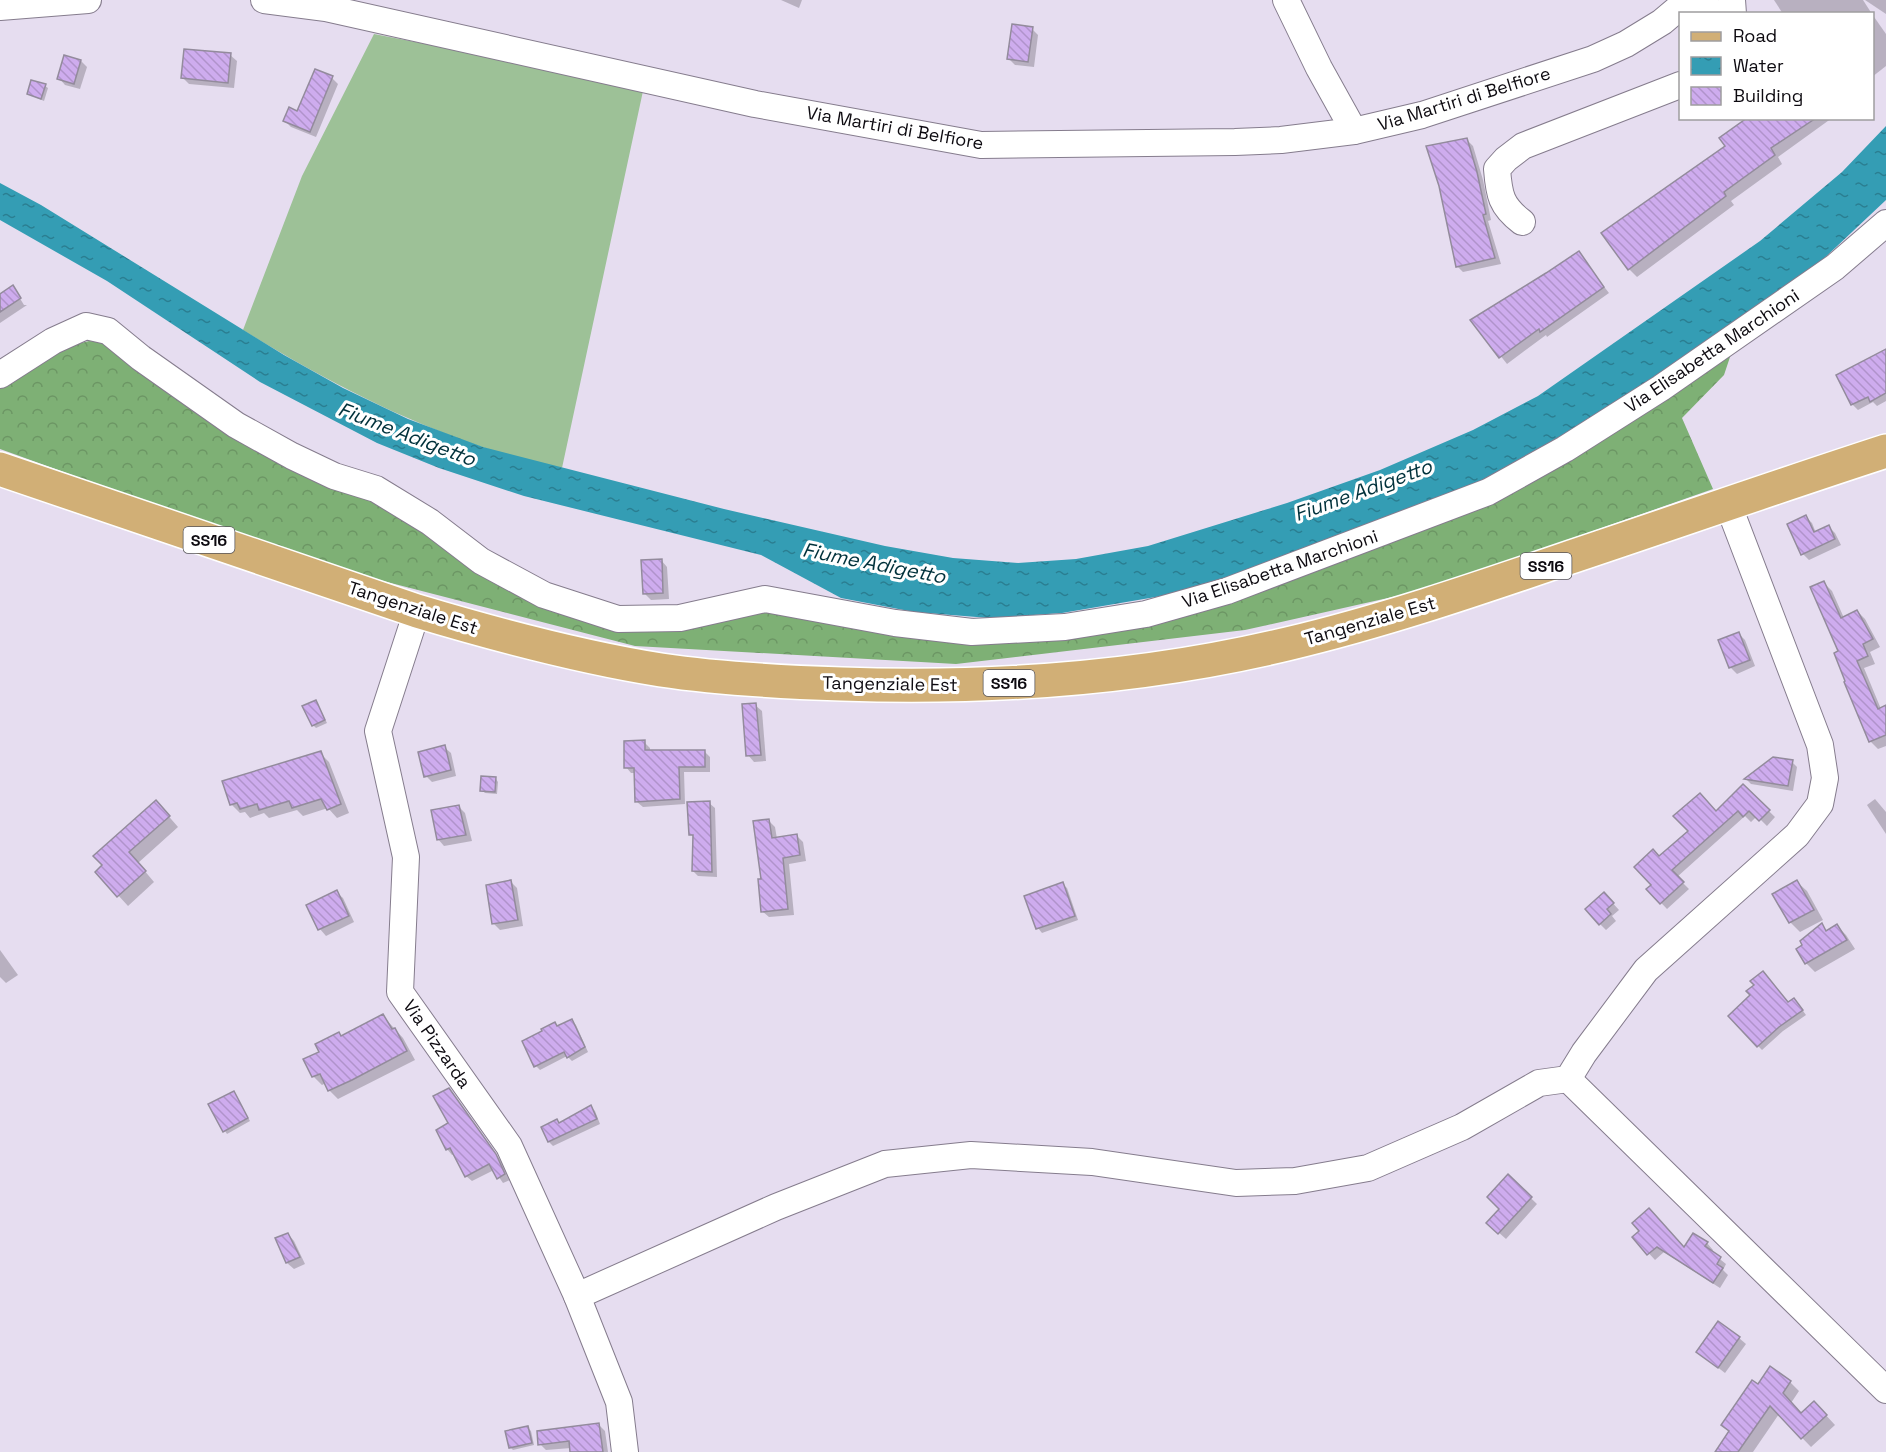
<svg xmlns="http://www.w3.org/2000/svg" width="1886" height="1452" viewBox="0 0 1886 1452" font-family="'Space Grotesk',sans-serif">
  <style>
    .grass { fill: #9dc197 }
    .forest { fill: url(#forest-crowns) }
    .water { fill: url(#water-ripples) }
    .shadow { fill: #0003 }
    .building { fill: url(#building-back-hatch); stroke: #938b9c; stroke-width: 1.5 }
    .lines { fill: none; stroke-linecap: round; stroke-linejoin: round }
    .minor-casing { stroke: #857c8d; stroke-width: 28 }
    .major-casing { stroke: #fff; stroke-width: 36 }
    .minor { stroke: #fff; stroke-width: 26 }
    .major { stroke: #d1af76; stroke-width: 33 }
    .labels { text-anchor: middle; stroke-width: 6; stroke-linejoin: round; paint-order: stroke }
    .shield { fill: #fff; stroke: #565458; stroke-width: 1.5 }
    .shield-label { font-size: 16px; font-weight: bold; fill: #0d0a10 }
    .street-label { font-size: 18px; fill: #0d0a10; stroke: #fff }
    .water-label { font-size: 20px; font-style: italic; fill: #00313b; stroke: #fff }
  </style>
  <defs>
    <pattern id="forest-crowns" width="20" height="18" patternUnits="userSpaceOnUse" patternTransform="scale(1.5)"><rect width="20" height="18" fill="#7eb075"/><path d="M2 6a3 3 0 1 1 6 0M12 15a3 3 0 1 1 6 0" fill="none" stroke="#6c9664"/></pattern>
    <pattern id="water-ripples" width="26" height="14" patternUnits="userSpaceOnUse" patternTransform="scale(1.5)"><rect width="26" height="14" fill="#349db4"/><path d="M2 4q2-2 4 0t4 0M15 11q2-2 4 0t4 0" fill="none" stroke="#2a7e91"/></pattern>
    <pattern id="building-back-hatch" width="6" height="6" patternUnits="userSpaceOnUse" patternTransform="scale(1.5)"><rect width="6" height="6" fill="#ceacee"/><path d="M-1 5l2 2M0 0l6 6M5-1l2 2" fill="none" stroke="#b093cb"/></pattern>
  </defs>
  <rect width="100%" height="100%" fill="#e6ddf0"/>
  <!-- grass -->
  <path class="grass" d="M374,34L535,65L643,91L562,468C535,461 507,456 482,447C397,418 319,377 243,330L302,176Z"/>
  <!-- forest -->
  <path class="forest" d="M89,341L116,343L614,622L765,605L968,639L1234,595L1431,528L1542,475L1643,415L1733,348L1724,375L1682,418L1713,489L1428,589L1245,630L956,664L635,646L321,565L0,449V385L55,350Z"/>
  <!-- water -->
  <path class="water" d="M1886,126V200L1817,265L1698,354L1499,479L1350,540L1179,593L1062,613L989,618L914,612L841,598L761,555L524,496L439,468L377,443L260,382L107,281L0,220V183L41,205L284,355L343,388L408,419L483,447L724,509L885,546L953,558L1018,563L1076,559L1148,546L1287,503L1380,470L1473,430L1538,396L1760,241L1842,172Z"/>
  <!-- shadow -->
  <g class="shadow">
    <path d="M781,0H802L799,8Z"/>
    <path d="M1774,0H1863L1872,14H1783Z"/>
    <path d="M1865,0H1886V14Z"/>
    <path d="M1872,14L1886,34V66L1872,77Z"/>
    <path d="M1032,29L1038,35L1034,67L1015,65L1009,59Z"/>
    <path d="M230,55L237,61L234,88L189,84L182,77Z"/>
    <path d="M81,61L87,67L80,89L65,85L59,78Z"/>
    <path d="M332,78L338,84L316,137L291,127L285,121L298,113Z"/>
    <path d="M45,86L48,88L44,101L28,94Z"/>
    <path d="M1750,118H1832L1778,157L1782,164L1731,201L1734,205L1637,277L1629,269Z"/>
    <path d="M1467,140L1473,146L1483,180L1491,220L1488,221L1501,264L1463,272L1457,266Z"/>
    <path d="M1578,253L1609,293L1547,337L1546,335L1507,364L1472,320Z"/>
    <path d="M13,287L24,305H27L0,323V296Z"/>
    <path d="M1886,351V401L1877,406L1873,402L1858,410L1852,404Z"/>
    <path d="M1806,517L1812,523L1816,533L1829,527L1835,533L1841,545L1809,560L1803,554Z"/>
    <path d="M661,560L667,567L669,599L651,600L644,593Z"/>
    <path d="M1824,583L1832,591L1844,618L1857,611L1865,619L1880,647L1870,652L1875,664L1864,668L1881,709L1886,707V746L1878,749L1870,741L1840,652Z"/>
    <path d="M1739,634L1745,640L1755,666L1737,674L1730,667Z"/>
    <path d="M316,702L327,723L316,728L313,725Z"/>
    <path d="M755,705L762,711L766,761L754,762L748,755Z"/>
    <path d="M644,742L650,748V751H704L710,757V772H684L685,804L643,807L637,802L635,773H631L626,767Z"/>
    <path d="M444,747L451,753L456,776L432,782L426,776Z"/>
    <path d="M320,753L329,762L349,813L337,818L328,808L303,816L297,810L269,818L264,813L250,818L245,812L240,813L231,804Z"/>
    <path d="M1792,762L1797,767L1793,791L1751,784L1746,779Z"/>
    <path d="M496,779L498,782L497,794L485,793L482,790Z"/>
    <path d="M1743,786L1775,817L1767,826L1757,816L1751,822L1745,816L1677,877L1689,889L1667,909L1648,889L1653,885L1659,858L1717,813Z"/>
    <path d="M1875,799L1886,812V834L1867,805Z"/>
    <path d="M709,803L715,808L717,877L698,876L693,871L694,838L691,834Z"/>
    <path d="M458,806L465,813L472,841L444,846L438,839Z"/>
    <path d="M165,812L178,827L138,863L154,882L128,906L97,872Z"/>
    <path d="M769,821L775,827L777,839L797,836L803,842L806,861L789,864L794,915L769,917L762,911V880Z"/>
    <path d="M511,882L517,888L523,926L500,930L493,923Z"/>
    <path d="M1797,882L1807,891L1823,920L1800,932L1790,922Z"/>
    <path d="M1062,884L1067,888L1078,920L1042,933L1038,928Z"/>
    <path d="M336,892L343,898L354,922L326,936L320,929L308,905Z"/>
    <path d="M1610,900L1619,910L1612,916L1616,921L1606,930L1600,924Z"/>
    <path d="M1822,925L1828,932L1837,926L1846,935L1855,949L1815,972L1806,963L1798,949Z"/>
    <path d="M0,950L18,975L6,983L0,977Z"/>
    <path d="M1789,1003L1798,1004L1806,1015L1783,1031L1762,1050L1730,1017Z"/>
    <path d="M383,1016L403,1038L415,1060L338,1099L329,1090L326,1083L322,1085L313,1076L321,1052Z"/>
    <path d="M572,1021L576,1025L588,1052L572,1061L567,1056L540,1070L536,1066L555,1024L558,1027Z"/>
    <path d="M449,1090L501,1161L510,1180L503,1183L494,1170L472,1181L466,1176L455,1154L452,1155L447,1149L450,1124Z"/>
    <path d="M234,1093L250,1121L227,1134L225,1131Z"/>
    <path d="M591,1107L595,1111L600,1124L553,1146L549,1142Z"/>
    <path d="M1508,1176L1537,1204L1506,1239L1488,1223L1501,1209Z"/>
    <path d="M1641,1231L1684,1249L1707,1243L1713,1250L1711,1252L1726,1264L1723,1270L1728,1275L1720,1288L1664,1252L1655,1260L1634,1237Z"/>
    <path d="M288,1234L294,1241L305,1264L294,1269L287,1263L277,1239Z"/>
    <path d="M1739,1338L1746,1344L1725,1373L1698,1352Z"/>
    <path d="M1790,1382L1799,1391L1791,1403L1801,1414L1823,1412L1835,1425L1811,1447L1779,1414L1753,1452H1724L1730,1433L1723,1425Z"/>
    <path d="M599,1425L605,1431L608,1452H572L571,1448L546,1450L540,1444Z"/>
    <path d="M528,1428L531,1431L534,1445L513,1450L510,1447Z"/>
  </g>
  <!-- building -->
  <g class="building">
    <path d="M1012,24L1033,27L1028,62L1007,59Z"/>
    <path d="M184,49L231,53L228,83L181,78Z"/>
    <path d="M64,55L81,60L74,84L57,79Z"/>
    <path d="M315,69L333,76L310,132L283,121L289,107L297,111Z"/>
    <path d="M31,80L46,84L41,99L27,94Z"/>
    <path d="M1747,118H1816L1771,148L1775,155L1724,192L1726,196L1628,270L1601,233L1725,146L1719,138Z"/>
    <path d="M1467,138L1477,172L1486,214L1483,215L1495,258L1456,267L1439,186L1426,146Z"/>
    <path d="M1579,251L1604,287L1540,332L1539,329L1499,358L1470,320L1546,273Z"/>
    <path d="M13,285L21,298L0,312V294Z"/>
    <path d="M1886,349V393L1870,402L1868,397L1851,405L1836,375Z"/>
    <path d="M1806,515L1814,532L1829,525L1835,539L1801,555L1787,524Z"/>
    <path d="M662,559L663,593L643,594L641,560Z"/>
    <path d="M1824,581L1841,618L1857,610L1873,639L1863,644L1868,656L1857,661L1878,709L1886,705V735L1869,742L1844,682L1845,681L1834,653L1838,651L1810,587Z"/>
    <path d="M1739,632L1750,660L1729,668L1718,640Z"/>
    <path d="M316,700L325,720L312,726L302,706Z"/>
    <path d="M756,703L761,755L746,756L742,704Z"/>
    <path d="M645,740V750H705V767H679L680,799L635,802L634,768H624V741Z"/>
    <path d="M445,745L451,770L424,777L418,752Z"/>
    <path d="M321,751L341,804L327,810L321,799L292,808L289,801L259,810L257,804L240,809L237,803L230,805L222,781Z"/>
    <path d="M1773,757L1793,760L1788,786L1744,779Z"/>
    <path d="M481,776L496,777L495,792L480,791Z"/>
    <path d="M1743,784L1770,810L1759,821L1749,811L1743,817L1738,811L1672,870L1684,882L1660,904L1646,889L1651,885L1634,867L1653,849L1659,856L1688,831L1673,816L1700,793L1716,811Z"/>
    <path d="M156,800L170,816L129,852L146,871L117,897L95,872L102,865L93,856Z"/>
    <path d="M710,801L712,872L692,871L693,835H689L687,802Z"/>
    <path d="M459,805L466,835L437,840L431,810Z"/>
    <path d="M769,819L772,838L797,834L800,855L783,858L788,909L761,912L758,879H761L753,821Z"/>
    <path d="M511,880L518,920L492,924L486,885Z"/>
    <path d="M1797,880L1814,910L1789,923L1772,894Z"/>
    <path d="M1063,882L1075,916L1036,929L1024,896Z"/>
    <path d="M337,890L349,916L318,930L306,905Z"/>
    <path d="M1604,892L1614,903L1607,909L1611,914L1599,925L1585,909Z"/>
    <path d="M1822,923L1826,931L1837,924L1847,940L1805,964L1796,949L1802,945L1800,941Z"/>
    <path d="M1763,971L1788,1002L1794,998L1803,1010L1779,1027L1757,1047L1728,1016L1750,995L1746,991L1754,985L1750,981Z"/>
    <path d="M383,1014L392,1029L395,1028L407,1051L352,1080L328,1091L320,1074L312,1077L303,1059L319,1052L315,1044L339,1032L341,1036Z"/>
    <path d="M572,1019L585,1047L567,1058L564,1052L534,1067L522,1041L542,1031L541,1029L555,1022L557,1026Z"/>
    <path d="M449,1088L496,1154L505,1174L497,1179L489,1164L465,1177L450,1148L446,1150L436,1130L448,1123L433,1096Z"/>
    <path d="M234,1091L248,1118L223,1132L208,1104Z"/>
    <path d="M591,1105L597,1119L548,1142L541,1127L557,1119L559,1123Z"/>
    <path d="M1508,1174L1532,1197L1498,1234L1486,1223L1499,1209L1487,1197Z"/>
    <path d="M1649,1208L1684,1247L1693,1233L1708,1242L1705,1246L1721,1257L1717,1264L1723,1268L1713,1283L1657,1247L1647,1255L1632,1237L1639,1231L1632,1223Z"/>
    <path d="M288,1233L300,1257L286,1263L275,1238Z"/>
    <path d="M1718,1321L1740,1337L1718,1368L1696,1352Z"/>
    <path d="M1770,1366L1791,1381L1783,1393L1801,1413L1814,1401L1827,1415L1801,1439L1770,1406L1738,1452H1715L1729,1431L1721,1425L1752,1380L1758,1384Z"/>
    <path d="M599,1423L603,1452H570L569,1441L538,1445L537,1431Z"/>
    <path d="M528,1426L532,1443L509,1448L505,1431Z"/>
  </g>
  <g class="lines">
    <defs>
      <g id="minor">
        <path d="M264,0L326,8L755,104L981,145L1235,142L1281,140L1354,131L1422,115L1593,59L1626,44L1662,22L1688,0"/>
        <path d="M1286,0L1319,68L1354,131"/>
        <path d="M1696,0L1716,14"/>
        <path d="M1732,0L1733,14"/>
        <path d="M0,7L88,0"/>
        <path d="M1522,222C1501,206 1499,195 1497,169L1506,159L1523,146L1680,85"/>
        <path d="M0,375L53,341L86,326L108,331L141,358L236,425L292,456L334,476L376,489L430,522L481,561L544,595L618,619L680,618L765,599L895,623L972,632L1065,627L1146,614L1227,591L1488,492L1565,449L1661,388L1835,267L1886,223"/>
        <path d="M417,611L378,731L406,857L400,992L509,1146L577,1296L619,1402L625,1452"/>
        <path d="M1568,1079L1886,1390"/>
        <path d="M577,1296L776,1207L885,1164L971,1155L1092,1162L1236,1183L1295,1181L1368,1168L1462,1127L1539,1083L1568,1079L1584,1053L1646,970L1797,835L1820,804L1825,778L1820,745L1728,504"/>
      </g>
      <path id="major" d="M0,469L417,611C497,635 579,657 661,670C721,679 782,682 842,684C992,689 1141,679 1287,644C1380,622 1471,591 1562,560C1670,524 1778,486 1886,451"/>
    </defs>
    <!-- minor casing -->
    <use href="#minor" class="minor-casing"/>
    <!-- major casing -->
    <use href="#major" class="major-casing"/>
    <!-- minor -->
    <use href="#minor" class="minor"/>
    <!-- major -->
    <use href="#major" class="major"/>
  </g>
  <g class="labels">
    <!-- shield labels -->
    <g class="shield">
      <rect x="183.5" y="527" width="51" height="26" rx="4.5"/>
      <rect x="1520.5" y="553" width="51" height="26" rx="4.5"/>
      <rect x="983.5" y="670" width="51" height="26" rx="4.5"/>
    </g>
    <g class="shield-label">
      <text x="209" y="546">SS16</text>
      <text x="1546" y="572">SS16</text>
      <text x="1009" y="689">SS16</text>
    </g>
    <!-- street labels -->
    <g class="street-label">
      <text transform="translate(1464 99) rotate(-17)" y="6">Via Martiri di Belfiore</text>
      <text transform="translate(895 128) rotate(10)" y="6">Via Martiri di Belfiore</text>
      <text transform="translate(1712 351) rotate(-34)" y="6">Via Elisabetta Marchioni</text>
      <text transform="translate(1280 569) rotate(-19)" y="6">Via Elisabetta Marchioni</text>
      <text transform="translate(413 608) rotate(18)" y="6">Tangenziale Est</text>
      <text transform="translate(1370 621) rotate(-16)" y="6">Tangenziale Est</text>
      <text transform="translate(890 684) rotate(1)" y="6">Tangenziale Est</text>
      <text transform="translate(437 1044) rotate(55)" y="6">Via Pizzarda</text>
    </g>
    <!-- water labels -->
    <g class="water-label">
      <text transform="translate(407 434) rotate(21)" y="7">Fiume Adigetto</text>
      <text transform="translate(1363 490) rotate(-20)" y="7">Fiume Adigetto</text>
      <text transform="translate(874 563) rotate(11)" y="7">Fiume Adigetto</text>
    </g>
  </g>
  <!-- legend -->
  <rect x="1679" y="12" width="195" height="108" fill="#ffffff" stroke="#9e9d9f" stroke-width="1.5"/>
  <rect x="1691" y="32" width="30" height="9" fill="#d1af76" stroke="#9e9d9f" stroke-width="1.5"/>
  <text x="1733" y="42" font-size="18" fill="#0d0a10">Road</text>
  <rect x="1691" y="57" width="30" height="18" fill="url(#water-ripples)" stroke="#9e9d9f" stroke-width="1.5"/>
  <text x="1733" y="72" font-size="18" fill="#0d0a10">Water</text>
  <rect x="1691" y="87" width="30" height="18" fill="url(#building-back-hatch)" stroke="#9e9d9f" stroke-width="1.5"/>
  <text x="1733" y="102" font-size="18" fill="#0d0a10">Building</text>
</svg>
